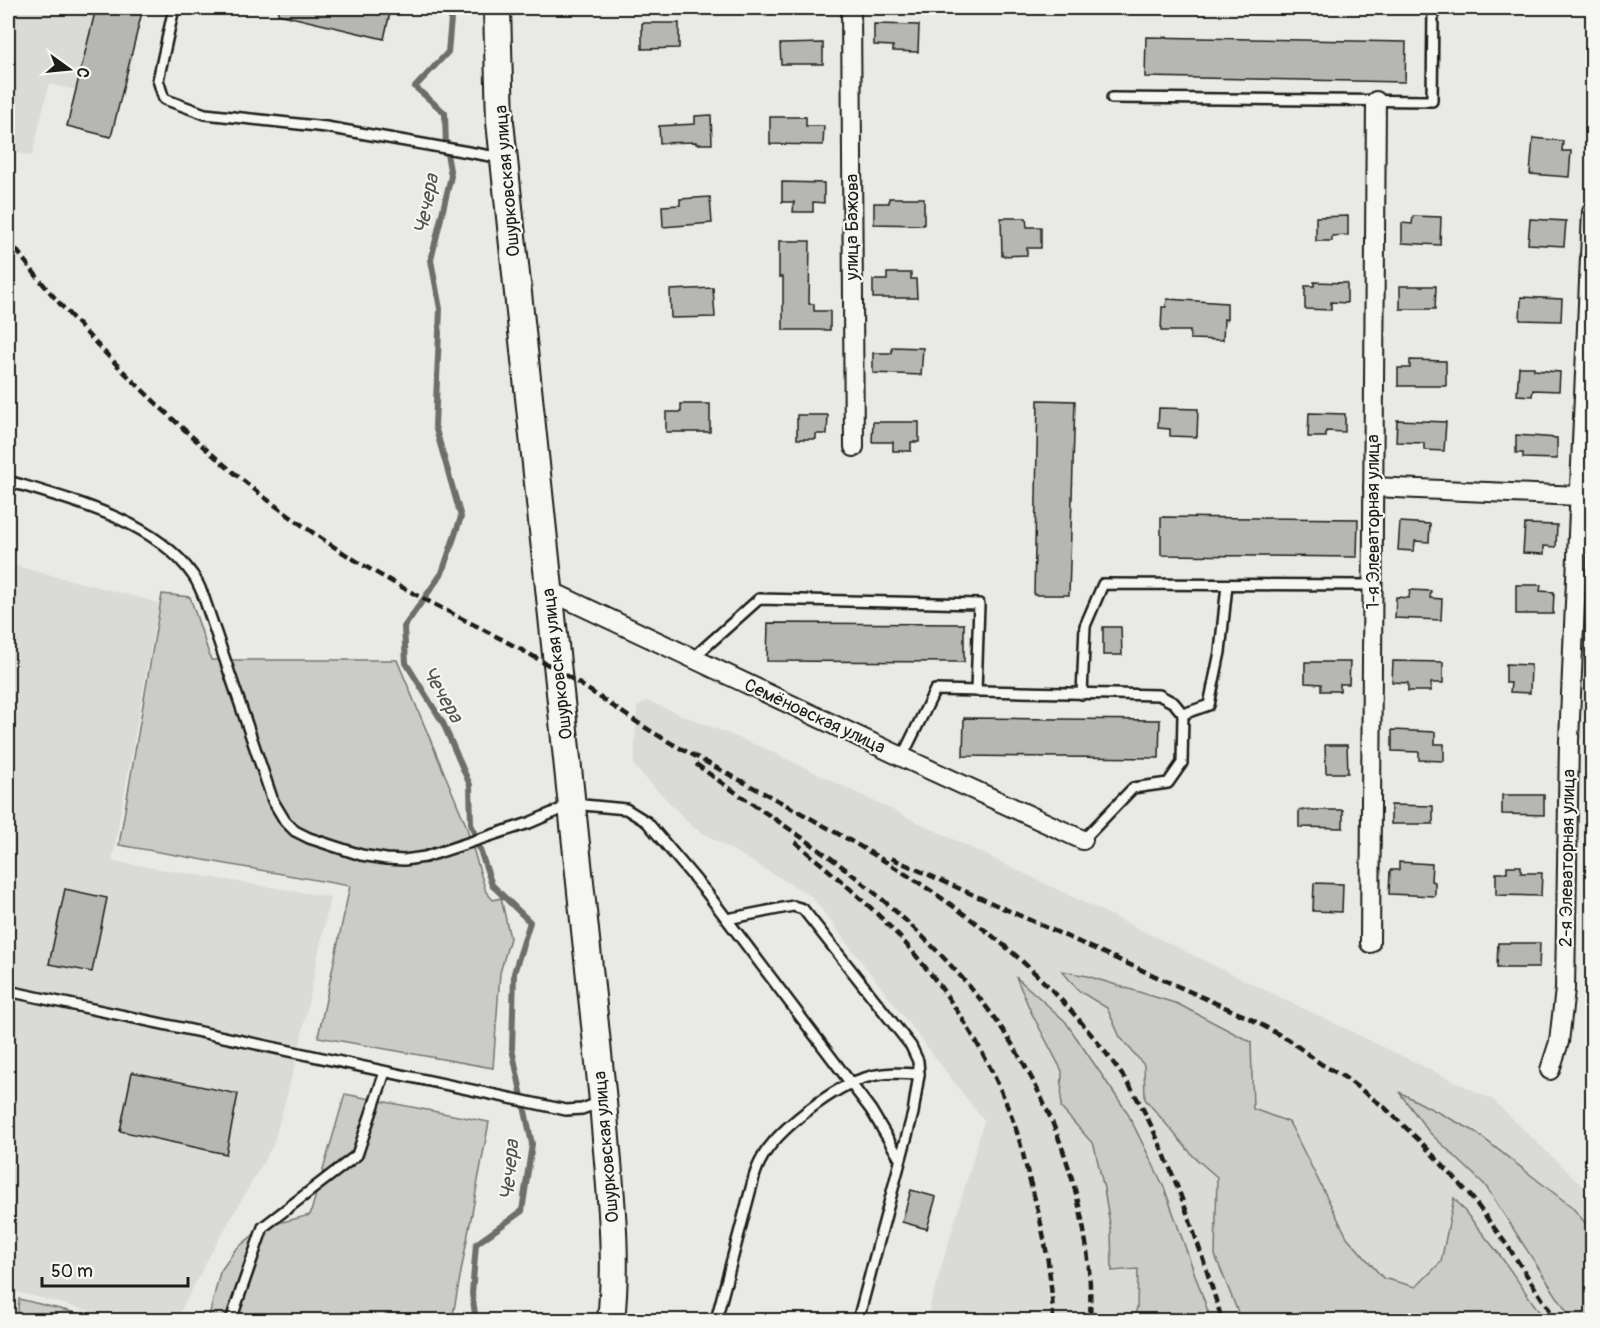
<svg xmlns="http://www.w3.org/2000/svg" width="1600" height="1328" viewBox="0 0 1600 1328" font-family="Pangolin,sans-serif">
  <style>
    .built { fill: #dadad6 }
    .green { fill: #cbcbc7; stroke: #747472; stroke-width: 1.5 }
    .lines { fill: none; stroke-linecap: round; stroke-linejoin: round }
    .stream { stroke: #6d6d6c; stroke-width: 6 }
    .building { fill: #b6b6b3; stroke: #1c1c1c; stroke-width: 1.5 }
    .lane-casing { stroke: #1c1c1c; stroke-width: 14 }
    .street-casing { stroke: #1c1c1c; stroke-width: 22 }
    .secondary-casing { stroke: #1c1c1c; stroke-width: 30 }
    .lane { stroke: #f6f6f2; stroke-width: 9 }
    .street { stroke: #f6f6f2; stroke-width: 18 }
    .secondary { stroke: #f6f6f2; stroke-width: 26 }
    .rail { stroke: #1c1c1c; stroke-width: 4.5; stroke-dasharray: 9 4.5; stroke-linecap: butt }
    .labels { text-anchor: middle; stroke-width: 4.5; stroke-linejoin: round; paint-order: stroke }
    .street-label { font-size: 18px; fill: #1c1c1c; stroke: #f6f6f2 }
    .water-label { font-size: 20px; font-style: italic; fill: #525251; stroke: #f6f6f2 }
  </style>
  <rect width="100%" height="100%" fill="#e9e9e5"/>
  <filter id="ink" filterUnits="userSpaceOnUse"><feTurbulence type="fractalNoise" baseFrequency=".0167" numOctaves="2"/><feDisplacementMap in="SourceGraphic" scale="12" xChannelSelector="R" yChannelSelector="G"/><feConvolveMatrix kernelMatrix="1 2 1 2 8 2 1 2 1" color-interpolation-filters="sRGB"/></filter>
  <g filter="url(#ink)">
    <!-- built -->
    <g class="built">
      <path d="M8,8H143L111,137L67,126L76,90L49,84L32,156L8,151Z"/>
      <path d="M8,564L159,603L112,861L330,897L298,1054L273,1145L210,1255L176,1320H125L14,1291L11,1320H8Z"/>
      <path d="M647,701L766,749L1493,1100L1592,1195V1320H926L984,1121L811,896L693,827L634,766L637,707Z"/>
    </g>
    <!-- green -->
    <g class="green">
      <path d="M162,594L190,597L211,660H397L466,825L486,892L493,900L501,898L510,938L500,973L493,1068L318,1037L350,886L119,845Z"/>
      <path d="M1062,971L1087,976L1178,1004L1251,1042L1253,1109L1289,1122L1347,1237L1383,1278L1416,1287L1441,1262L1454,1198L1499,1254L1545,1320H1239V1315L1215,1255L1217,1177L1194,1157L1145,1099L1144,1065L1120,1037L1107,1008L1079,991Z"/>
      <path d="M1016,977L1065,1021L1127,1112L1164,1187L1211,1320H1134L1137,1307L1138,1269L1112,1271L1111,1230L1104,1189L1094,1145L1061,1108L1062,1071L1031,1012Z"/>
      <path d="M1399,1092L1474,1131L1572,1207L1592,1231V1320H1572L1485,1185L1429,1132Z"/>
      <path d="M345,1094L489,1122L452,1320H208L220,1272L235,1250L263,1227L310,1215Z"/>
      <path d="M19,1299L105,1320H17Z"/>
    </g>
    <g class="lines">
      <!-- stream -->
      <path class="stream" d="M452,8L448,52L415,87L445,113L446,148L451,176L431,260L440,309L435,426L461,517L442,573L404,627L406,663L443,723L470,785L471,824L492,885L530,922L514,973L512,1049L532,1144L522,1211L476,1244L472,1294L476,1320"/>
    </g>
    <!-- building -->
    <g class="building">
      <path d="M96,8H143L111,137L67,126Z"/>
      <path d="M278,8H391L384,39L278,14Z"/>
      <path d="M642,23H679V48L642,49Z"/>
      <path d="M874,24L919,25L918,52L893,51V46L874,45Z"/>
      <path d="M1146,37L1406,42L1405,82L1145,77Z"/>
      <path d="M823,43V64H781L780,44Z"/>
      <path d="M711,115L712,144H696V142L660,143L659,126L695,124V116Z"/>
      <path d="M770,117H806V126H824L823,145L770,144Z"/>
      <path d="M1533,138L1563,141L1562,151H1571L1569,177L1530,174Z"/>
      <path d="M782,182L824,183V203L813,202V212H793L794,202H782Z"/>
      <path d="M710,197L712,223L663,227L662,206L680,205V199Z"/>
      <path d="M889,198H924V225L874,224V203H889Z"/>
      <path d="M1348,216V235L1332,236V241H1316V217Z"/>
      <path d="M1413,216L1441,217L1440,245L1402,243V223L1412,224Z"/>
      <path d="M1001,218H1026L1027,227H1041V248H1027V255L1002,256Z"/>
      <path d="M1530,219L1566,221L1564,246L1528,244Z"/>
      <path d="M779,241H810L809,304H814V311H830V330H783V277H779Z"/>
      <path d="M887,273H911V279H916L917,298H873V280H887Z"/>
      <path d="M1314,282L1347,283V303L1331,302V310L1305,309V286H1314Z"/>
      <path d="M1400,286H1436L1435,309H1400Z"/>
      <path d="M713,288L715,317L671,318L670,290Z"/>
      <path d="M1521,297L1562,299L1561,321L1520,320Z"/>
      <path d="M1167,299L1227,303V320L1224,319L1223,340L1190,339V331H1161L1162,307H1166Z"/>
      <path d="M892,347L923,348L921,375L873,373V353H892Z"/>
      <path d="M1410,360L1446,361V386H1398V368H1410Z"/>
      <path d="M1519,367H1534V370L1560,372L1559,391L1533,390L1532,396L1517,395Z"/>
      <path d="M1038,400L1075,401L1069,595H1034Z"/>
      <path d="M681,404H710V432H666V412H681Z"/>
      <path d="M1159,408L1198,409L1197,437L1170,436V429L1158,428Z"/>
      <path d="M1309,413L1345,414V432L1326,431V437H1308Z"/>
      <path d="M797,415H828L827,434H816V439H797Z"/>
      <path d="M1397,420L1446,422L1444,451L1424,450V443L1396,442Z"/>
      <path d="M873,422H919V442H911V451H893V442H872Z"/>
      <path d="M1516,435L1557,438V459L1523,458V453H1516Z"/>
      <path d="M1161,517L1358,519L1357,557L1161,555Z"/>
      <path d="M1400,522L1430,524L1429,542L1415,541L1414,551L1398,550Z"/>
      <path d="M1525,524L1557,525L1556,547L1544,546V554L1523,553Z"/>
      <path d="M1516,585H1541L1540,591L1554,592L1553,614H1516Z"/>
      <path d="M1410,590L1431,591L1430,598L1442,599L1441,620L1395,618L1396,597L1409,598Z"/>
      <path d="M768,623L964,624V662L767,661Z"/>
      <path d="M1103,627H1121L1122,655H1103Z"/>
      <path d="M1393,661L1443,662V683H1431V691H1408V683L1392,682Z"/>
      <path d="M1305,662H1350L1349,684H1340V691H1321V684L1305,683Z"/>
      <path d="M1506,664L1531,665L1530,693L1510,692L1511,683H1506Z"/>
      <path d="M964,718L1160,720L1159,758L963,756Z"/>
      <path d="M1392,730L1435,732V744H1444V761L1419,760V752L1392,751Z"/>
      <path d="M1325,745H1347L1348,773H1326Z"/>
      <path d="M1502,795H1544V815L1502,814Z"/>
      <path d="M1391,805L1433,806V824H1391Z"/>
      <path d="M1299,810H1343V828L1299,827Z"/>
      <path d="M1399,862L1432,864L1431,881L1435,882V896L1389,894L1390,870H1399Z"/>
      <path d="M1507,866H1521V873H1542L1541,896L1496,895V873H1507Z"/>
      <path d="M1314,883L1343,884L1342,912L1313,911Z"/>
      <path d="M65,889L107,898L92,972L49,964Z"/>
      <path d="M1498,943H1540L1539,968H1497Z"/>
      <path d="M132,1072L238,1094L226,1154L120,1131Z"/>
      <path d="M911,1190L936,1197L927,1229L902,1222Z"/>
    </g>
    <g class="lines">
      <defs>
        <g id="lane">
          <path d="M174,8L158,80L164,99L205,114L326,127L502,158"/>
          <path d="M1112,98L1432,101L1433,8"/>
          <path d="M8,481C68,499 154,520 192,574C197,580 200,588 203,595L273,801L285,821L295,831L309,838L361,855L386,859L404,860L425,857L529,823L573,804L626,809L647,822L707,893L871,1110L900,1159"/>
          <path d="M693,658L759,599L979,604L976,691"/>
          <path d="M1082,694L1085,626L1103,584L1373,585"/>
          <path d="M1183,714L1209,705L1220,652L1227,585"/>
          <path d="M902,757L935,690L1159,695L1174,703L1183,714L1182,763L1168,783L1133,788L1083,840"/>
          <path d="M727,919L793,906L803,909L911,1046L918,1061L919,1074L913,1113L858,1320"/>
          <path d="M8,991L566,1110L582,1109L601,1102"/>
          <path d="M231,1320L263,1227L357,1155L385,1072"/>
          <path d="M716,1320L754,1177C756,1171 758,1165 761,1160C776,1130 836,1085 868,1077C885,1072 902,1073 919,1074"/>
        </g>
        <g id="street">
          <path d="M851,8L854,447"/>
          <path d="M1373,487L1579,496"/>
          <path d="M548,590L902,757L1083,840"/>
          <path d="M1370,943L1376,101"/>
          <path d="M1550,1070L1559,1042L1565,989L1569,741L1592,212"/>
        </g>
        <path id="secondary" d="M497,8L500,122L603,1101C608,1174 619,1248 611,1320"/>
      </defs>
      <!-- lane casing -->
      <use href="#lane" class="lane-casing"/>
      <!-- street casing -->
      <use href="#street" class="street-casing"/>
      <!-- secondary casing -->
      <use href="#secondary" class="secondary-casing"/>
      <!-- lane -->
      <use href="#lane" class="lane"/>
      <!-- street -->
      <use href="#street" class="street"/>
      <!-- secondary -->
      <use href="#secondary" class="secondary"/>
      <!-- rail -->
      <g class="rail">
        <path d="M8,238C43,288 86,334 129,377C199,446 267,505 350,557C417,599 490,630 557,670C598,694 636,724 678,747C790,808 909,865 1007,948C1052,986 1092,1032 1125,1079C1141,1102 1153,1129 1164,1154C1187,1208 1205,1264 1222,1320"/>
        <path d="M696,764C745,801 799,833 848,871C897,910 945,955 984,1004C1051,1090 1095,1211 1090,1320"/>
        <path d="M795,842C838,878 882,914 917,957C957,1005 992,1062 1013,1121C1020,1139 1024,1159 1029,1178C1043,1225 1052,1272 1053,1320"/>
        <path d="M891,858L1249,1018L1289,1040L1321,1064L1344,1077L1384,1107L1421,1142L1470,1195L1509,1248L1556,1320"/>
      </g>
    </g>
  </g>
  <g class="labels">
    <!-- street labels -->
    <g class="street-label">
      <text transform="translate(507 181) rotate(-95)" y="6">Ошурковская улица</text>
      <text transform="translate(852 227) rotate(-90)" y="6">улица Бажова</text>
      <text transform="translate(1373 522) rotate(-90)" y="6">1-я Элеваторная улица</text>
      <text transform="translate(557 664) rotate(-97)" y="6">Ошурковская улица</text>
      <text transform="translate(815 716) rotate(25)" y="6">Семёновская улица</text>
      <text transform="translate(1567 858) rotate(-89)" y="6">2-я Элеваторная улица</text>
      <text transform="translate(606 1147) rotate(-95)" y="6">Ошурковская улица</text>
    </g>
    <!-- water labels -->
    <g class="water-label">
      <text transform="translate(426 204) rotate(-79)" y="7">Чечера</text>
      <text transform="translate(443 694) rotate(60)" y="7">Чечера</text>
      <text transform="translate(509 1170) rotate(-85)" y="7">Чечера</text>
    </g>
  </g>
  <!-- margin -->
  <rect width="1600" height="1328" fill="none" stroke="#f6f6f2" stroke-width="30"/>
  <rect x="15" y="15" width="1570" height="1298" fill="none" stroke="#1c1c1c" stroke-width="2" filter="url(#ink)"/>
  <!-- north arrow -->
  <g transform="translate(69 69) rotate(105)" stroke="#f6f6f2" stroke-width="4.5" paint-order="stroke">
  <path d="M0-4.5L10 22L0 15L-10 22Z" fill="#1c1c1c"/>
  <text y="-9" font-size="16" font-weight="bold" text-anchor="middle" fill="#1c1c1c">С</text>
  </g>
  <!-- scale -->
  <path d="M42 1277v9h146v-9" fill="none" stroke="#1c1c1c" stroke-width="3"/>
  <text x="51" y="1277" font-size="18" fill="#1c1c1c" stroke="#f6f6f2" stroke-width="4.5" paint-order="stroke">50 m</text>
</svg>
